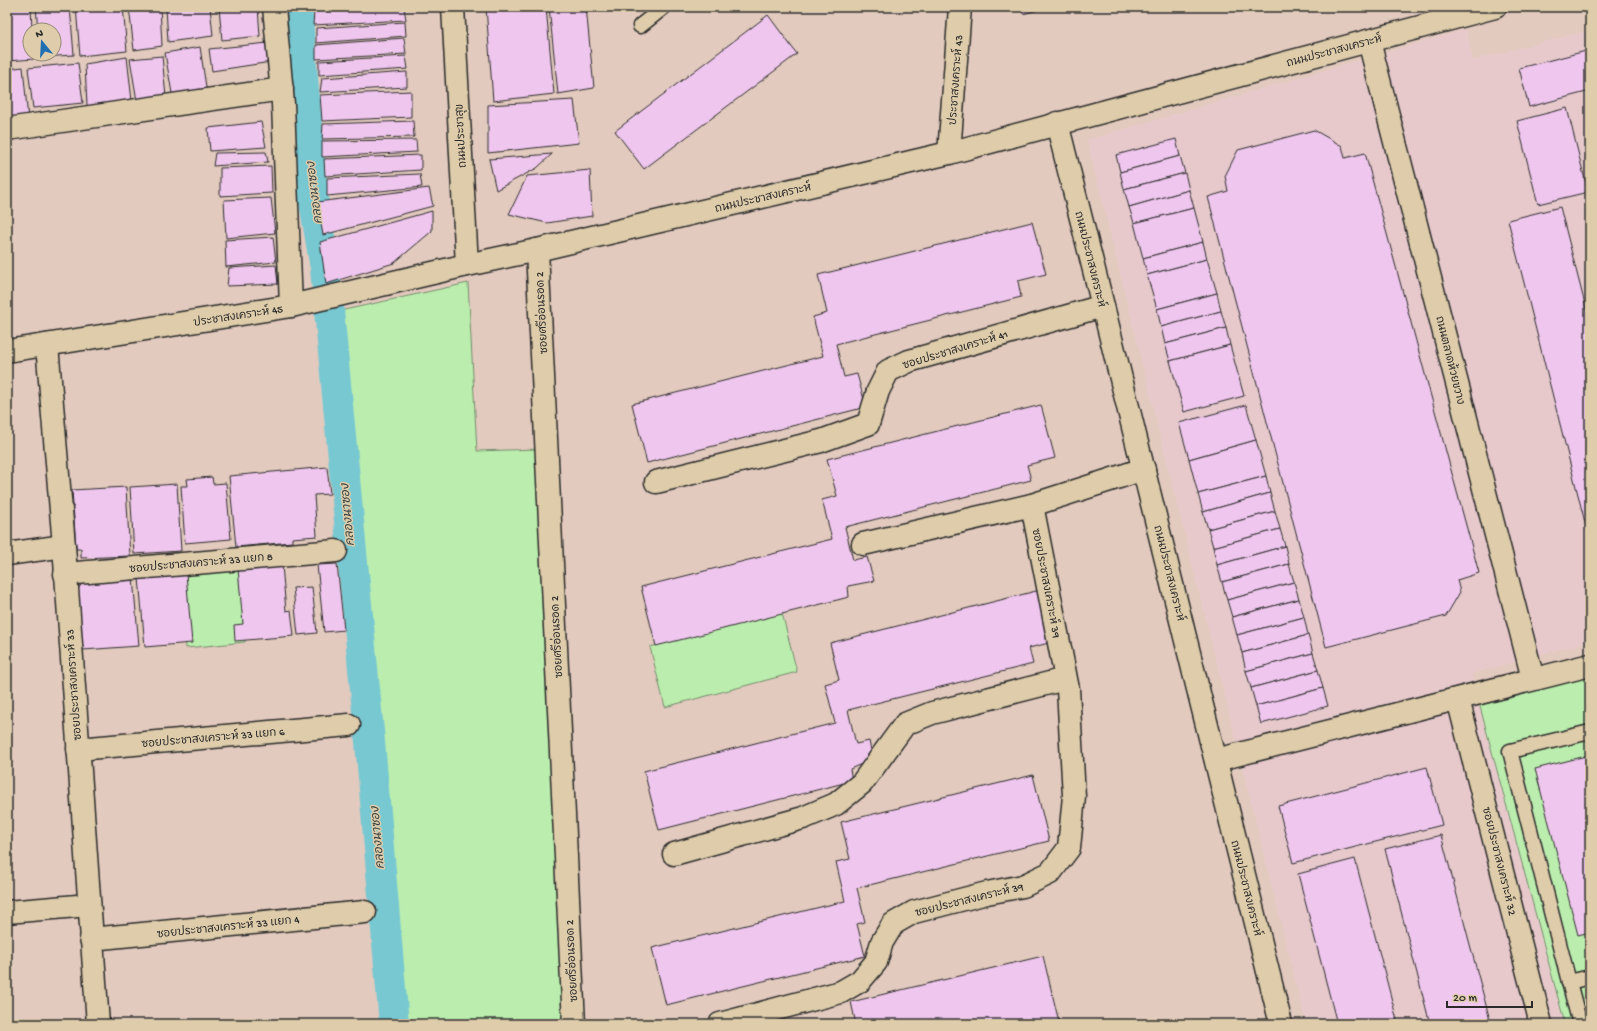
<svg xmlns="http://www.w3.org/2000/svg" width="1597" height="1031" viewBox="0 0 1597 1031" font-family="'Gochi Hand','Playpen Sans Thai',sans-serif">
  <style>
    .built { fill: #e7c9cc }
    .green { fill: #bbeeae; stroke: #738c6c }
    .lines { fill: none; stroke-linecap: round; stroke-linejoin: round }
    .canal { stroke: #78c8d2; stroke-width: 30 }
    .building { fill: #efc6ee; stroke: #2b2b2b }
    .lane-casing { stroke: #2b2b2b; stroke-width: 17 }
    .street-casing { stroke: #2b2b2b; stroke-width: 25 }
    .secondary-casing { stroke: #2b2b2b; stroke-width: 25 }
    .lane { stroke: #deccaa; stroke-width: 14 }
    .street { stroke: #deccaa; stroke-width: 22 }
    .secondary { stroke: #deccaa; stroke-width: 22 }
    .labels { text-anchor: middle; stroke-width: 3; stroke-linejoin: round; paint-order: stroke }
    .street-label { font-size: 11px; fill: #2b2b2b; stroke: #deccaa }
    .water-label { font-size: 12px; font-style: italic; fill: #374344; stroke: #deccaa }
  </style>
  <rect width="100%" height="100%" fill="#e3cabe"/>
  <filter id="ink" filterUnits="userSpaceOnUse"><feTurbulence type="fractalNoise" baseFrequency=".025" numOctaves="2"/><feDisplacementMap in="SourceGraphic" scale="8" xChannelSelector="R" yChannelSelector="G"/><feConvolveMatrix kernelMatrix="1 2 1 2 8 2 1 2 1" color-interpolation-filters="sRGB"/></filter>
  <g filter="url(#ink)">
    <!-- built -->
    <path class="built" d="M1466,29L1473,60L1590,30V641L1471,674L1565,1024H1306L1087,140Z"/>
    <!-- green -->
    <g class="green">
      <path d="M468,283L477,451L539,449L566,1024H400L386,790L353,471L335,312Z"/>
      <path d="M239,565L245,642L186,648L180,570Z"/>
      <path d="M782,613L797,672L665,707L650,647Z"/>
      <path d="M1590,674V1024H1565L1479,703Z"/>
    </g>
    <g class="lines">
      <!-- canal -->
      <path class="canal" d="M297,7L313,196L325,268L370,742L394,1024"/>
    </g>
    <!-- building -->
    <g class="building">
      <path d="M7,7H31L32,30H30V54H34V59L7,61Z"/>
      <path d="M36,7H70L74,55L41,57L40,54H54V30H38Z"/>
      <path d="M76,7H123L127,51L80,56Z"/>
      <path d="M129,7H160L162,46L134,50Z"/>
      <path d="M166,7H210L213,36L168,42Z"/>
      <path d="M219,7H258L260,36L222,40Z"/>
      <path d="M311,7H369L310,10Z"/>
      <path d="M390,7H404L406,20L313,25L314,12Z"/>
      <path d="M486,7H546L554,94L493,101Z"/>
      <path d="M549,7H586L594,88L558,94Z"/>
      <path d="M1021,7H1048L1023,14Z"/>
      <path d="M768,15L797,54L644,169L615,131Z"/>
      <path d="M405,22L406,36L316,43V28Z"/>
      <path d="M404,38L406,54L316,59V45Z"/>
      <path d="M268,43L271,62L212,71L209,49Z"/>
      <path d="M200,47L207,94L173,99L165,53Z"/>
      <path d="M1590,50V91L1529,107L1519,68Z"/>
      <path d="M162,56L166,97L137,101L130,59Z"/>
      <path d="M406,56L408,69L319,75V61Z"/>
      <path d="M127,57L132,101L87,106L85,64Z"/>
      <path d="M78,63L83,103L33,108L28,68Z"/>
      <path d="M23,67L28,119L7,121V69Z"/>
      <path d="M407,72V87L320,92L322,78Z"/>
      <path d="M411,91V117L322,121L320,95Z"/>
      <path d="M574,100L579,143L488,153V105Z"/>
      <path d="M1567,108L1588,192L1538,204L1517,121Z"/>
      <path d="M413,121L414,137L322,139L323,124Z"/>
      <path d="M261,122L266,147L210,151L208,128Z"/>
      <path d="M1314,130L1342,146L1345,158L1365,153L1479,573L1457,580L1460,592L1446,616L1326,647L1208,197L1228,191L1225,176L1238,150Z"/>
      <path d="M1176,139L1180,156L1120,172L1116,155Z"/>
      <path d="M416,140L417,152L322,157V141Z"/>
      <path d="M266,152L268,162L213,166L215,153Z"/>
      <path d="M552,154L537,168L496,190L489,159Z"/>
      <path d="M421,155V170L325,176L324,159Z"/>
      <path d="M1180,156L1185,173L1124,189L1120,172Z"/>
      <path d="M271,166L272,193L220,196V168Z"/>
      <path d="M590,170L592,216L547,223L509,214L527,176Z"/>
      <path d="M1185,173L1189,190L1129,207L1124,189Z"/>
      <path d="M420,174L422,187L327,196V178Z"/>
      <path d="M429,188L433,206L323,235L317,202Z"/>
      <path d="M1189,190L1194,208L1134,223L1129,207Z"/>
      <path d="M271,198L275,233L226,238L224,200Z"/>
      <path d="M1560,207L1590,324V542L1508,220Z"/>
      <path d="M1194,208L1203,242L1143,258L1134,223Z"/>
      <path d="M432,211V231L394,263L326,284L320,242Z"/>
      <path d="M1032,222L1046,274L1018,281L1021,297L836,344L844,377L857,374L866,407L647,463L632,404L823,356L813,317L827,313L818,275Z"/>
      <path d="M273,237L276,262L226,267L225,240Z"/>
      <path d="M1203,242L1207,259L1147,275L1143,258Z"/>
      <path d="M1207,259L1217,293L1157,309L1147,275Z"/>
      <path d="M276,265L278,284L227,286L229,268Z"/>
      <path d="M1217,293L1221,311L1161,327L1157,309Z"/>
      <path d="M1221,311L1226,328L1165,344L1161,327Z"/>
      <path d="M1226,328L1230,345L1170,361L1165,344Z"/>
      <path d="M1230,345L1244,396L1184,412L1170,361Z"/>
      <path d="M1041,405L1055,458L1027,465L1031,480L845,527L853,560L867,557L874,581L848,586L849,597L656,646L641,587L832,539L822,500L837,496L827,459Z"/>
      <path d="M1246,405L1256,440L1189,459L1179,423Z"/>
      <path d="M1256,440L1266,476L1198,494L1189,459Z"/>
      <path d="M327,467L330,494L314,495L317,536L292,538V542L236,547L229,476Z"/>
      <path d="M1266,476L1270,493L1203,512L1198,494Z"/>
      <path d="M212,477L213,484L226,483L231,539L185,543L181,486H188L187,479Z"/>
      <path d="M177,484L181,551L134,554L130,487Z"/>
      <path d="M126,487L130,556L81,558V549H76L72,490Z"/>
      <path d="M1270,493L1275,511L1208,529L1203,512Z"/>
      <path d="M1275,511L1280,529L1213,547L1208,529Z"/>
      <path d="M1280,529L1285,546L1217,565L1213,547Z"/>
      <path d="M1285,546L1289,564L1222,582L1217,565Z"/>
      <path d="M337,564L344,630L324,632L317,565Z"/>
      <path d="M1289,564L1294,582L1227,600L1222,582Z"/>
      <path d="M282,565L286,611L291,610L294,636L235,641L234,625L243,624L238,569Z"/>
      <path d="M186,574L192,643L145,647L139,578Z"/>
      <path d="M133,578L139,646L83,650L77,591L82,583Z"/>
      <path d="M1294,582L1299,599L1232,617L1227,600Z"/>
      <path d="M312,587L317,633L298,635L293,588Z"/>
      <path d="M1044,589L1057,641L1029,648L1033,664L848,710L856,744L869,741L873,759L850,769L852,781L659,830L644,771L835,723L825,684L839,680L830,643Z"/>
      <path d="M1299,599L1304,617L1237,635L1232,617Z"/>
      <path d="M1304,617L1308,635L1242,653L1237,635Z"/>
      <path d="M1308,635L1313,653L1246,671L1242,653Z"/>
      <path d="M1313,653L1318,670L1251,688L1246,671Z"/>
      <path d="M1318,670L1323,688L1256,706L1251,688Z"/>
      <path d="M1323,688L1328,706L1261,724L1256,706Z"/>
      <path d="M1590,755V932L1578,935L1535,769Z"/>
      <path d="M1427,767L1442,825L1293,863L1278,806Z"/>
      <path d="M1033,775L1049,841L857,888L865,922L857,924L865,956L666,1005L652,948L845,901L836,862L850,859L841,822Z"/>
      <path d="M1441,835L1491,1024H1430L1385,849Z"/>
      <path d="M1355,859L1398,1024H1337L1298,874Z"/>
      <path d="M1043,956L1059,1022L1053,1024H856L851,1002Z"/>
    </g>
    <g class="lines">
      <defs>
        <g id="lane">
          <path d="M640,26L664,7"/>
          <path d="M1590,732L1510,751L1569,982L1590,977"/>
          <path d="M1569,982L1580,1024"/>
        </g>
        <g id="street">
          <path d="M274,7L283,104L291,306"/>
          <path d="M1369,41L1533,679"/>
          <path d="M7,129L282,89"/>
          <path d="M949,153L960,7"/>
          <path d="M537,250L574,1024"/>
          <path d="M47,345L64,546L98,1024"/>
          <path d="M656,482L821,441L868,424L878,391L888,371L909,361L1103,306"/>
          <path d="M863,544L1032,505L1144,469"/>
          <path d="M7,554L64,546"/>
          <path d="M65,574L336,551"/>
          <path d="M1458,699L1541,1024"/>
          <path d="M78,749L349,725"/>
          <path d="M1216,760L1590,665"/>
          <path d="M674,854L803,818L836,804L862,783L905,724L932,713L1065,679"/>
          <path d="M7,912L89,905"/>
          <path d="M91,939L365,912"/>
          <path d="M720,1024L841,992L860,981L876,962L882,942L893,924L914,912L987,893L1023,886L1050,873L1069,848L1074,796L1068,689L1032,505"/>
        </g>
        <g id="secondary">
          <path d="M453,7L467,265"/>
          <path d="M1057,123L1103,306L1281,1024"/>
          <path d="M7,351L291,306L467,265L537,250L949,153L1495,7"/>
        </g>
      </defs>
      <!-- lane casing -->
      <use href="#lane" class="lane-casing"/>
      <!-- street casing -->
      <use href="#street" class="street-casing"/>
      <!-- secondary casing -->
      <use href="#secondary" class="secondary-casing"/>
      <!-- lane -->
      <use href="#lane" class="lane"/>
      <!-- street -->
      <use href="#street" class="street"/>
      <!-- secondary -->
      <use href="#secondary" class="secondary"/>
    </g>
  </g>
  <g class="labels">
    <!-- street labels -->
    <g class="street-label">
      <text transform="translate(1334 50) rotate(-15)" y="4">ถนนประชาสงเคราะห์</text>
      <text transform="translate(955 80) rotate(-86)" y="4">ประชาสงเคราะห์ 43</text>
      <text transform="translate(460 136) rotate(-93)" y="4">ถนนประชาสุข</text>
      <text transform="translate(763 197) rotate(-13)" y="4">ถนนประชาสงเคราะห์</text>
      <text transform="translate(1091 259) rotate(76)" y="4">ถนนประชาสงเคราะห์</text>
      <text transform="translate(541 313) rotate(-93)" y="4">ซอยศรีอ่อนรอด 2</text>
      <text transform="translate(238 315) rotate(-9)" y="4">ประชาสงเคราะห์ 45</text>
      <text transform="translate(955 349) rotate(-17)" y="4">ซอยประชาสงเคราะห์ 41</text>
      <text transform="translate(1451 360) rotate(76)" y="4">ถนนตลาดห้วยขวาง</text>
      <text transform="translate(201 562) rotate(-5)" y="4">ซอยประชาสงเคราะห์ 33 แยก 8</text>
      <text transform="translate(1170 573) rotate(76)" y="4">ถนนประชาสงเคราะห์</text>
      <text transform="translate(1047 583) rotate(79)" y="4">ซอยประชาสงเคราะห์ 39</text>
      <text transform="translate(556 637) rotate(-93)" y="4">ซอยศรีอ่อนรอด 2</text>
      <text transform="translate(73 685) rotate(-94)" y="4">ซอยประชาสงเคราะห์ 33</text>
      <text transform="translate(213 737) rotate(-5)" y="4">ซอยประชาสงเคราะห์ 33 แยก 6</text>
      <text transform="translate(1500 861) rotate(76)" y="4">ซอยประชาสงเคราะห์ 32</text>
      <text transform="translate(1247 888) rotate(76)" y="4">ถนนประชาสงเคราะห์</text>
      <text transform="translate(969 899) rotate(-14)" y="4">ซอยประชาสงเคราะห์ 39</text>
      <text transform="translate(228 926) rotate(-6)" y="4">ซอยประชาสงเคราะห์ 33 แยก 4</text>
      <text transform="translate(571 961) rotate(-93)" y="4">ซอยศรีอ่อนรอด 2</text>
    </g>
    <!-- water labels -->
    <g class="water-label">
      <text transform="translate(314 193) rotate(-97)" y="4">คลองนาซอง</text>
      <text transform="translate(347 515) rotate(-95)" y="4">คลองนาซอง</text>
      <text transform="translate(377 838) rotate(-95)" y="4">คลองนาซอง</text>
    </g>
  </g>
  <!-- margin -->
  <rect width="1597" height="1031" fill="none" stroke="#deccaa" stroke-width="24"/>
  <rect x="12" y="12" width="1573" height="1007" fill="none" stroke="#2b2b2b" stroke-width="1.5" filter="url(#ink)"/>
  <!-- north arrow -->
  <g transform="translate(42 42) rotate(342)"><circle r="19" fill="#deccaa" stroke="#968c77"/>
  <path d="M0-3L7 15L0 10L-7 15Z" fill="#1f6fb2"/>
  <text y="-6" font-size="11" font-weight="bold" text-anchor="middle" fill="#2b2b2b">N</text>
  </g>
  <!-- scale -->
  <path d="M1447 1001v6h85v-6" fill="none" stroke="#2b2b2b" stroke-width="2"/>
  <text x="1453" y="1001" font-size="12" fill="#2b2b2b" stroke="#deccaa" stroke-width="3" paint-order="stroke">20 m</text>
</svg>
